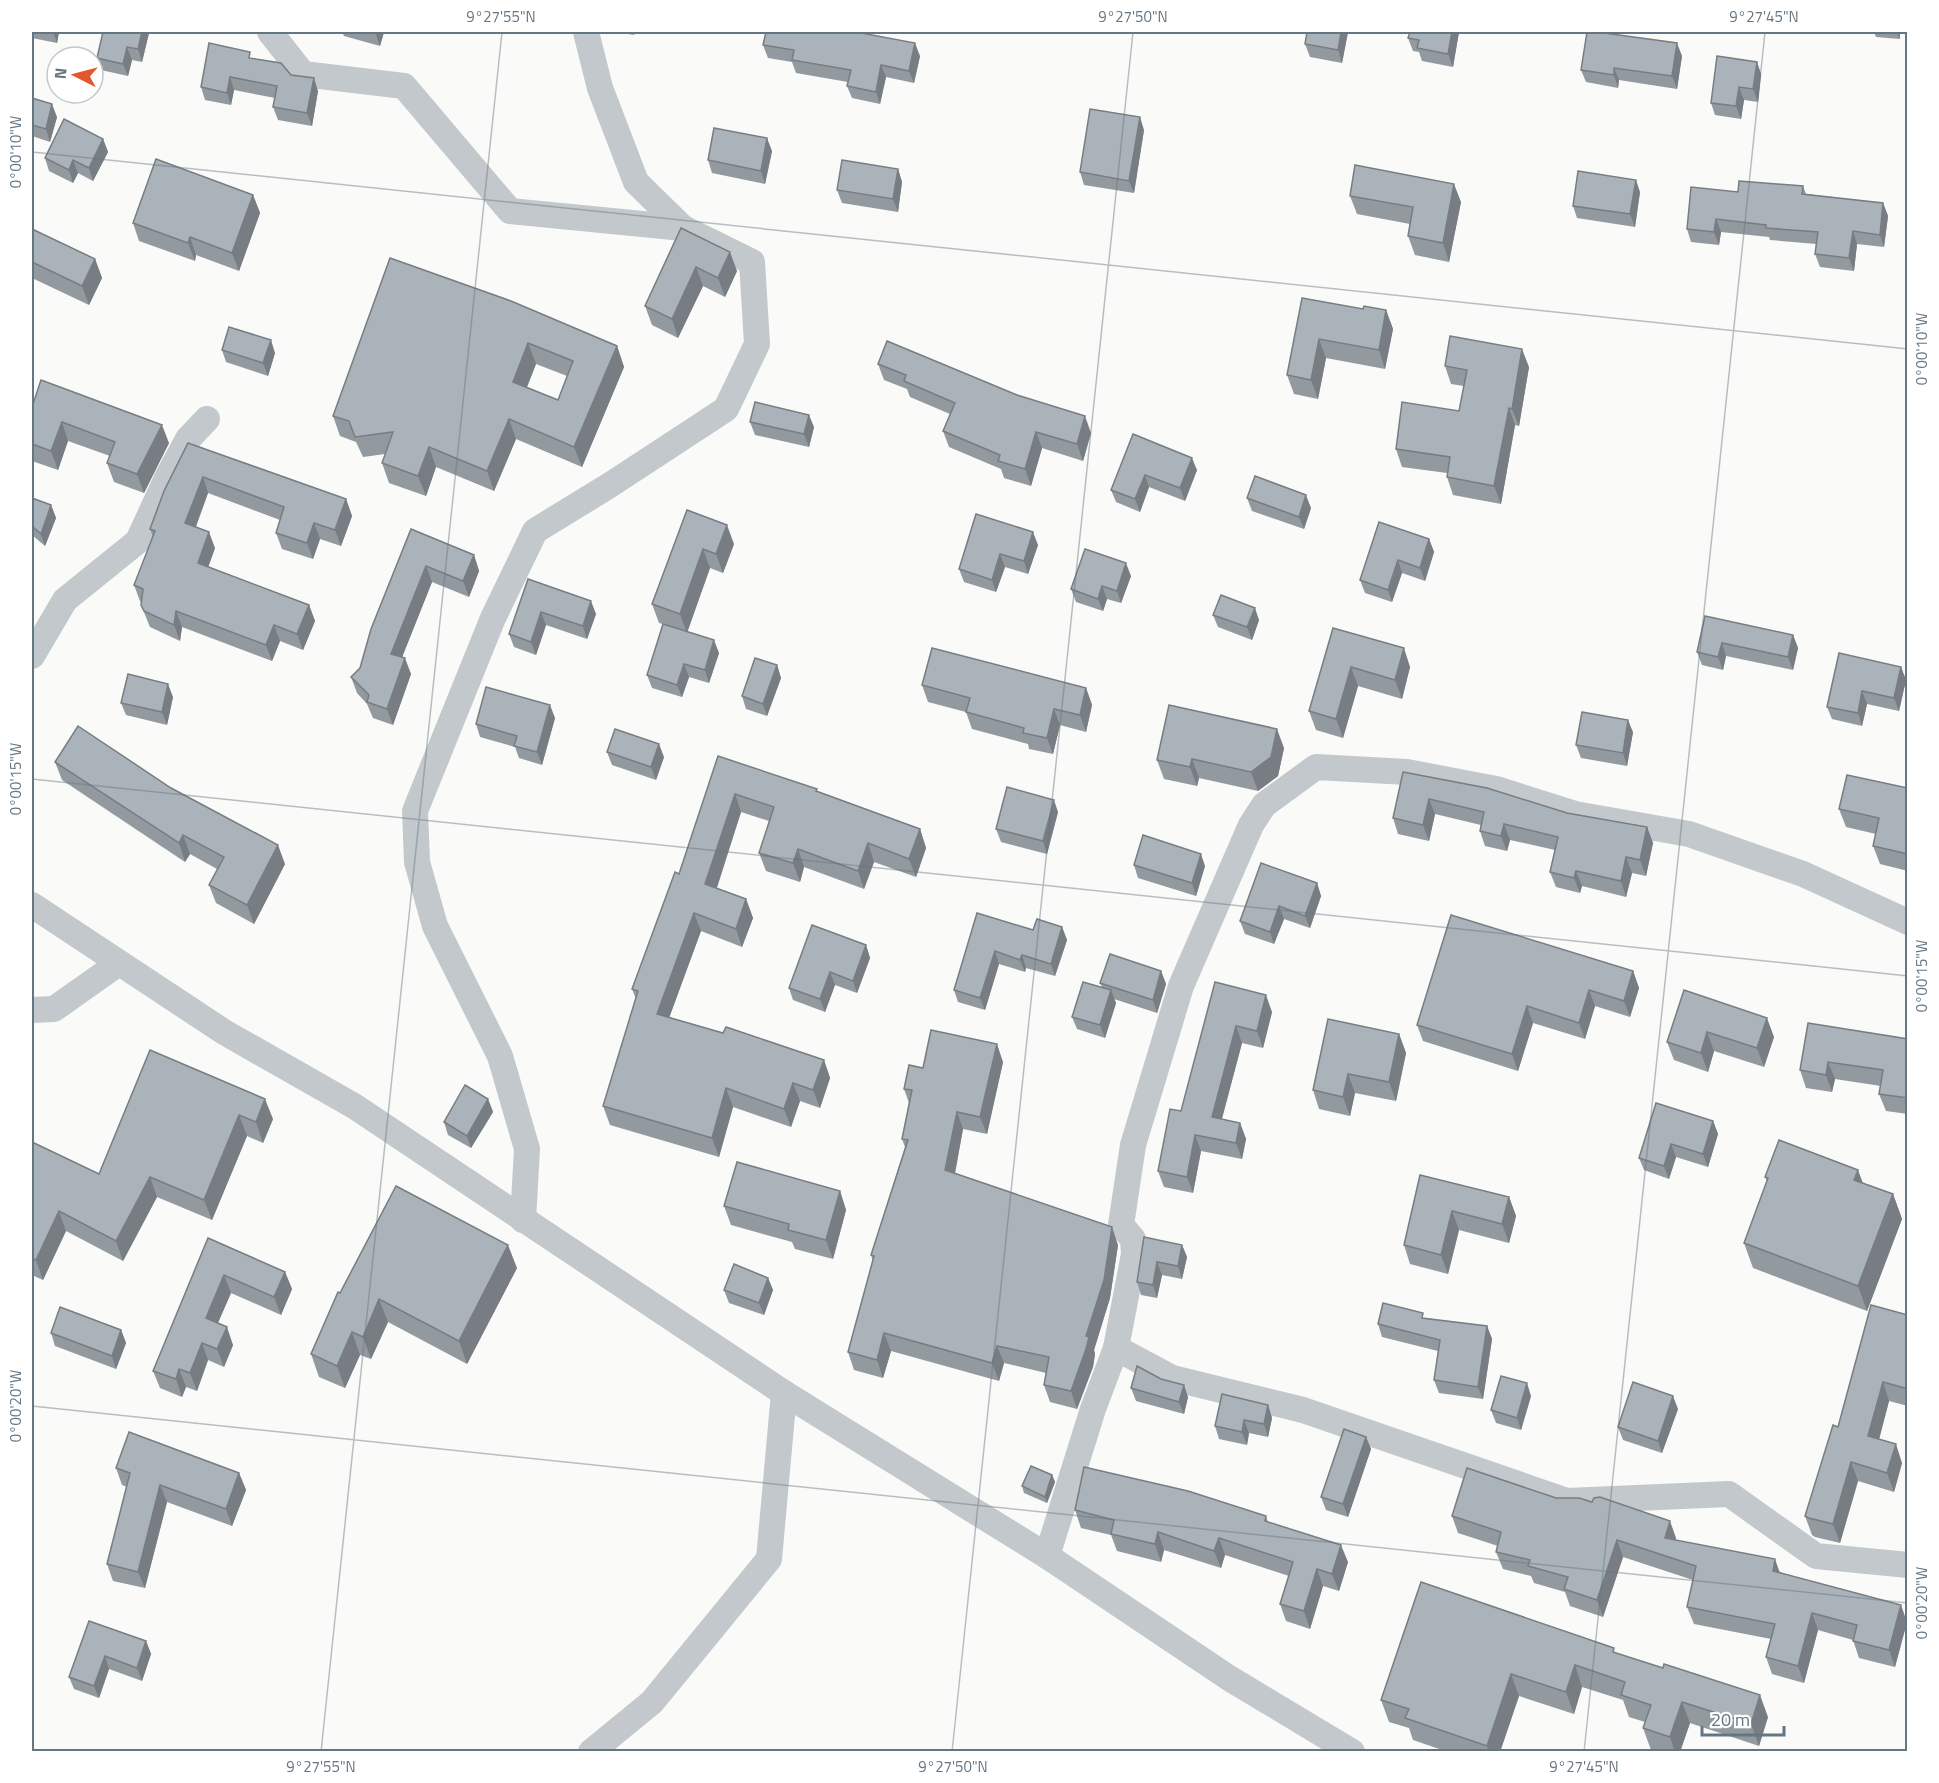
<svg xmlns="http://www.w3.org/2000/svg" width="1939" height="1783" viewBox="0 0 1939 1783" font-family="'Titillium Web',sans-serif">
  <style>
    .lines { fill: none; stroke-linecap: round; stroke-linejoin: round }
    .street { stroke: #c3c8cc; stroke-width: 26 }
    .wall { fill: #929a9f; fill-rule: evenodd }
    .shaded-wall { fill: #777d82 }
    .building { fill: #aab3b9; stroke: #777d82; stroke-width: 1.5; fill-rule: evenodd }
    .ticks { fill: none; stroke: #657683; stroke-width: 1.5; stroke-opacity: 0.45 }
    .neatline { fill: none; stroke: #657683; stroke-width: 2 }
    .ticks-label { font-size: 15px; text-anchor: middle; fill: #657683 }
  </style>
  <rect width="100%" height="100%" fill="#fafaf8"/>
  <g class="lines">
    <!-- street -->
    <g class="street">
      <path d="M270,32L303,74L404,86L510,211L683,228"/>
      <path d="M32,656L65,600L138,541L167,478L188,439L207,419"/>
      <path d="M32,905L224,1032L354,1106L784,1393L1047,1556L1229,1678L1352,1752"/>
      <path d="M32,1010L54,1009L119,963"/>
      <path d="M523,1220L527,1149L500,1056L435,926L417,862L415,811L493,618L535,531L610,485L726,409L757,344L752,262L683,228L636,182L600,88L586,32"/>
      <path d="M1116,1348L1172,1378L1303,1410L1567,1501L1729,1494L1816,1556L1908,1565"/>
      <path d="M1047,1556L1093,1409L1116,1348L1134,1254L1133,1239L1121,1225L1133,1145L1181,986L1251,825L1264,805L1316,767L1407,772L1496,789L1575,814L1689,834L1803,874L1908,922"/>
      <path d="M591,1752L652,1702L769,1559L784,1393"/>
    </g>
  </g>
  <!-- wall -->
  <g class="wall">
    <path d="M32,32H59L57,43L32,38Z"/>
    <path d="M342,32H384L380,46L344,36Z"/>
    <path d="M616,32H635L634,35Z"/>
    <path d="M1348,32L1342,63L1310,57L1305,44Z"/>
    <path d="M1410,32H1459L1453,67L1422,61L1419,52L1413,51L1408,38Z"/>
    <path d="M1874,32H1900V39L1876,37Z"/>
    <path d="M149,33L142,62L132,60L128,76L101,70L97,58Z"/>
    <path d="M763,45L920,56L914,83L886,77L880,104L852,98L847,86L848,82L796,73L792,62L768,58Z"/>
    <path d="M1682,56L1677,89L1619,80L1618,88L1586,82L1581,70Z"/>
    <path d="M252,58L291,75L318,91L312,126L278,120L273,107L275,98L234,90L231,105L205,100L201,87Z"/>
    <path d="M1757,62L1761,74L1758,102L1744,100L1741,119L1715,115L1711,103Z"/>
    <path d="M32,98L57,117L50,142L32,136Z"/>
    <path d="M1144,130L1134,193L1084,185L1080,172Z"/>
    <path d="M103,139L108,152L93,181L78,173L73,183L49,171L45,158Z"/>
    <path d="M772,151L765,184L712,173L708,160Z"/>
    <path d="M898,169L902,182L898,212L842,203L837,190Z"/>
    <path d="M1803,186L1806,194L1883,203L1888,216L1884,247L1857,244L1854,271L1820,267L1815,254L1816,244L1770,240L1769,237L1721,232L1719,245L1691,242L1687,229L1738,192Z"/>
    <path d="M1640,192L1635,227L1577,218L1573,206Z"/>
    <path d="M253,195L260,213L239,271L196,255L195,261L139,241L133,223Z"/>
    <path d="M1350,196L1461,202L1449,262L1415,255L1408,236L1410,224L1357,214Z"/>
    <path d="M681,228L737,271L725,297L703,286L678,338L652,325L645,306Z"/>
    <path d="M32,229L95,259L102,278L89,305L32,278Z"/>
    <path d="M390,258L617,346L624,367L582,467L516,439L494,491L436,467L426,496L389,483L382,463L385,454L363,457L356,442L340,436L333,416ZM536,364L567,376L558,400L527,387Z"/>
    <path d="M1302,298L1363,309L1386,310L1393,329L1385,369L1326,358L1318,399L1294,394L1287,375Z"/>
    <path d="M222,350L275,353L268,376L226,362Z"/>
    <path d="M878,364L1091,433L1083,461L1042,448L1031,486L1004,478L1001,469L949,447L943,431L950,414L910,397L907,389L884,380Z"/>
    <path d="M1445,366L1529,367L1519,426L1515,425L1501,504L1453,495L1447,477V473L1402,467L1396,449L1459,411L1464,386L1451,384Z"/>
    <path d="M32,407L169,443L144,493L114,482L107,463L110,456L68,441L58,470L32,461Z"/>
    <path d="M750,422L814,427L809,447L755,435Z"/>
    <path d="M1133,434L1197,470L1185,501L1149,487L1140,512L1116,502L1111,490Z"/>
    <path d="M188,443L346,499L352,516L341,546L320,539L313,559L282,549L276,533L280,520L208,493L196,527L215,548L208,567L309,605L315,621L303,650L280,641L272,661L182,627L180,641L150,627L141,605V602L140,601L134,585L153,537L150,529Z"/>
    <path d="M32,498L51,505L56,518L45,546L32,535Z"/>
    <path d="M1247,498L1311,508L1304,529L1252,511Z"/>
    <path d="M687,510L734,544L723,573L710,568L687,632L719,653L709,683L689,677L682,697L652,688L647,675L663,624L659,623L652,604Z"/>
    <path d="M976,514L1038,545L1028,574L1005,567L996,592L964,582L959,569Z"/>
    <path d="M411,529L474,555L479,571L469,597L432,582L402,657L411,674L393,725L373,718L367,704L357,693L351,677L360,668Z"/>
    <path d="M1429,539L1434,552L1425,581L1402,573L1392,602L1365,593L1360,580Z"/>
    <path d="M1131,576L1121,603L1107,599L1103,611L1076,602L1071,589Z"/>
    <path d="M528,579L596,614L587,639L546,625L536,655L514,647L509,634Z"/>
    <path d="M1213,615L1259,620L1252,640L1218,627Z"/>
    <path d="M1705,616L1793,635L1798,648L1793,670L1726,656L1723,670L1702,665L1697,652Z"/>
    <path d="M1333,628L1410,667L1402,699L1358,686L1343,738L1316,730L1309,711Z"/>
    <path d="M777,665L781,678L767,716L746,709L742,696Z"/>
    <path d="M1901,667L1906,680L1899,711L1867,704L1862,726L1832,719L1827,707Z"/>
    <path d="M922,685L1086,688L1092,705L1086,732L1060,725L1053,754L1029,749L1028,744L972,729L966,712L928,702Z"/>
    <path d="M173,697L167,725L126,715L121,703Z"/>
    <path d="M555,718L542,765L519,758L515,747L480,737L476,724Z"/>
    <path d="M1633,732L1627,766L1581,758L1576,745Z"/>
    <path d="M1284,748L1278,776L1258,791L1199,778L1197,786L1164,779L1157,760Z"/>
    <path d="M607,752L664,757L656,780L612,765Z"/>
    <path d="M718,756L920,829L926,848L916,877L874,862L864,889L804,867L800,882L766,871L759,853L769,821L741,812L717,888L746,899L753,918L742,947L701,931L669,1017L723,1033L824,1060L830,1078L820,1108L800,1101L791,1127L733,1107L719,1157L610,1125L603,1106L636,999L632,989L679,874Z"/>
    <path d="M55,762L285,864L254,924L216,903L209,885L217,869L190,854L185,862L62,780Z"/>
    <path d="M1403,772L1567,813L1647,827L1653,843L1646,876L1632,873L1626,897L1582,886L1580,893L1556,887L1550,872L1555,850L1510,840L1507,851L1485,846L1480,831L1481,825L1435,814L1429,841L1398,834L1393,818Z"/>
    <path d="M1908,788V871L1880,864L1873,846L1876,834L1846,827L1839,809Z"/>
    <path d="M1058,812L1047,854L1001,842L996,829Z"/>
    <path d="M1134,865L1205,866L1196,896L1138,878Z"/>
    <path d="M1317,883L1321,896L1310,928L1284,919L1274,944L1245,934L1240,921Z"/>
    <path d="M977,913L1033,930L1062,927L1067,940L1055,976L1026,968L1025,972L999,964L985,1010L958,1002L954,990Z"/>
    <path d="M866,945L870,958L857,993L835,985L825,1012L793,1000L789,988Z"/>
    <path d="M1161,971L1166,984L1157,1013L1114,999L1116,1003L1105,1038L1077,1029L1072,1017L1102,987L1100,983Z"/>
    <path d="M1633,971L1639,988L1630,1017L1595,1006L1585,1039L1533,1023L1518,1071L1423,1041L1417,1025Z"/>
    <path d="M1215,982L1272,1012L1263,1048L1242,1043L1222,1119L1240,1123L1246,1139L1242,1159L1201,1151L1193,1193L1164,1187L1158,1171L1181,1111Z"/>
    <path d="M1684,990L1774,1037L1764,1067L1714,1051L1708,1072L1674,1060L1667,1042Z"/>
    <path d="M1399,1034L1406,1053L1396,1101L1355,1093L1350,1116L1319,1109L1313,1090Z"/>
    <path d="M1908,1039V1114L1886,1111L1879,1094L1881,1086L1835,1079L1832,1092L1806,1088L1800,1070Z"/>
    <path d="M150,1050L273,1119L263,1143L247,1136L212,1220L157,1197L123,1261L66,1231L43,1280L32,1275V1142L99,1174Z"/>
    <path d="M1003,1062L987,1134L963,1129L955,1174L1118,1245L1110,1298L1094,1350L1095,1354L1093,1367L1077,1409L1050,1402L1044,1385L1046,1373L1004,1363L999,1381L891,1351L883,1378L854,1370L848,1352L873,1261L871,1255L905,1147L902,1139L909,1103L904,1089L923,1068Z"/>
    <path d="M488,1099L493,1112L471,1148L448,1135L444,1122Z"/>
    <path d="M1713,1121L1718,1134L1708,1167L1676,1157L1669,1179L1644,1170L1639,1158Z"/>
    <path d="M1420,1175L1509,1197L1516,1216L1509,1243L1459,1230L1448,1274L1410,1264L1404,1245Z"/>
    <path d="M1765,1177L1863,1183L1893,1194L1902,1219L1867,1311L1753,1268L1744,1243L1767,1181Z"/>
    <path d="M840,1191L846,1210L833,1259L795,1249L792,1242L731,1225L724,1206Z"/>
    <path d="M1144,1237L1182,1245L1187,1257L1182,1279L1162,1275L1157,1298L1141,1295L1137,1282Z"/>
    <path d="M208,1238L285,1272L292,1289L281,1315L231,1293L218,1323L233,1345L224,1367L208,1360L197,1391L186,1387L182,1397L160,1388L153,1371Z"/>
    <path d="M517,1268L467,1364L388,1322L371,1359L360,1355L345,1388L319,1377L311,1354L340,1293Z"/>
    <path d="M768,1278L773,1290L764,1315L729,1303L724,1290Z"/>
    <path d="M1908,1315V1406L1889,1401L1879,1439L1902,1463L1894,1492L1858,1481L1840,1543L1815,1537L1812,1535L1805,1516L1838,1427Z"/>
    <path d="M1425,1318L1487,1326L1492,1339L1483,1399L1439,1393L1434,1380L1438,1351L1382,1337L1378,1324Z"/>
    <path d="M121,1330L126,1343L116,1369L55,1346L51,1333Z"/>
    <path d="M1131,1388L1188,1397L1184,1414L1136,1401Z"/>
    <path d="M1531,1396L1521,1430L1496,1423L1491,1410Z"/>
    <path d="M1268,1405L1272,1418L1268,1437L1249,1433L1247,1445L1219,1439L1215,1426Z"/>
    <path d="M1678,1409L1662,1453L1623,1440L1618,1427Z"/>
    <path d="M1366,1437L1371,1449L1348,1517L1326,1510L1321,1497Z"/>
    <path d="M116,1468L239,1473L246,1490L232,1526L167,1502L145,1588L113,1581L107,1564L127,1487L122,1485Z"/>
    <path d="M1052,1475L1055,1482L1047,1503L1024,1493L1022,1486Z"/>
    <path d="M1556,1498L1676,1538V1540L1780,1572L1907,1622L1895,1667L1859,1658L1853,1640L1818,1630L1804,1683L1772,1674L1766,1657L1771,1639L1694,1624L1687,1607L1693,1580L1623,1557L1603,1617L1570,1606L1565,1592L1534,1583L1531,1576L1503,1569L1496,1552L1498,1546L1458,1533L1452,1516Z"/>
    <path d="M1075,1510L1266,1516L1268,1522L1348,1562L1339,1591L1323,1586L1310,1629L1286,1621L1280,1604L1289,1576L1225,1555L1221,1568L1164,1550L1161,1562L1117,1551L1111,1535L1081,1528Z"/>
    <path d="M89,1621L146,1641L151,1654L142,1681L109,1669L99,1698L74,1689L69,1677Z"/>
    <path d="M1616,1653L1768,1717L1759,1746L1690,1723L1680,1752H1656L1651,1750L1643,1728L1645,1722L1629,1717L1623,1700L1582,1687L1574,1714L1519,1696L1500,1752H1448L1413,1740L1409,1728L1389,1722L1381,1700Z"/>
  </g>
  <!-- shaded-wall -->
  <g class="shaded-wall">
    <path d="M53,32H59L57,43Z"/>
    <path d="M142,32H148L149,33L142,62L138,49Z"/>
    <path d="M375,32H384L380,46Z"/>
    <path d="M1341,32H1348L1342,63L1338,50Z"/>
    <path d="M1452,32H1459L1453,67L1448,54Z"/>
    <path d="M1897,32H1900V39Z"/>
    <path d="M915,43L920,56L914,83L909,71Z"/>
    <path d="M1677,43L1682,56L1677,89L1672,76Z"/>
    <path d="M127,47L132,60L128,76L123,64Z"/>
    <path d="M1757,62L1761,74L1758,102L1753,89Z"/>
    <path d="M881,65L886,77L880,104L876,92Z"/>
    <path d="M1614,68L1619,80L1618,88L1614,75Z"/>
    <path d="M230,77L234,90L231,105L227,93Z"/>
    <path d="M314,78L318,91L312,126L307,113Z"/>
    <path d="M1739,87L1744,100L1741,119L1736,106Z"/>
    <path d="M52,104L57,117L50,142L46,129Z"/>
    <path d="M1140,117L1144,130L1134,193L1129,181Z"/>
    <path d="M767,138L772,151L765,184L761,171Z"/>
    <path d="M103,139L108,152L93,181L89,168Z"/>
    <path d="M73,160L78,173L73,183L69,170Z"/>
    <path d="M898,169L902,182L898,212L893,199Z"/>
    <path d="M1636,180L1640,192L1635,227L1630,214Z"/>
    <path d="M1454,184L1461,202L1449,262L1443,243Z"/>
    <path d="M253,195L260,213L239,271L232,253Z"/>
    <path d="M1883,203L1888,216L1884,247L1880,235Z"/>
    <path d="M1716,219L1721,232L1719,245L1714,232Z"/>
    <path d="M1853,231L1857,244L1854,271L1849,258Z"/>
    <path d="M190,237L196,255L195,261L188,243Z"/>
    <path d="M730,252L737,271L725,297L718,278Z"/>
    <path d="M95,259L102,278L89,305L82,286Z"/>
    <path d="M696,267L703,286L678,338L672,319Z"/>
    <path d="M1386,310L1393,329L1385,369L1379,350Z"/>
    <path d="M1319,339L1326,358L1318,399L1311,380Z"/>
    <path d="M271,340L275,353L268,376L263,363Z"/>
    <path d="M528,343L536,364L521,402L513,382Z"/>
    <path d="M617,346L624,367L582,467L574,447Z"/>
    <path d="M1522,349L1529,367L1519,426L1512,409Z"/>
    <path d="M1509,408L1515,425L1501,504L1494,486Z"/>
    <path d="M809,415L814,427L809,447L804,434Z"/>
    <path d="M1085,416L1091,433L1083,461L1077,444Z"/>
    <path d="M509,419L516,439L494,491L487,471Z"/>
    <path d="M62,422L68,441L58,470L51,451Z"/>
    <path d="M162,425L169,443L144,493L137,474Z"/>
    <path d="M1036,432L1042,448L1031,486L1025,469Z"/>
    <path d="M429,447L436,467L426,496L418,476Z"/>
    <path d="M1192,458L1197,470L1185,501L1180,488Z"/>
    <path d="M1145,475L1149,487L1140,512L1135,499Z"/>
    <path d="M203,477L208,493L191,539L185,523Z"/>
    <path d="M1306,495L1311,508L1304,529L1299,517Z"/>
    <path d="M346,499L352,516L341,546L335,530Z"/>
    <path d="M51,505L56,518L45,546L41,534Z"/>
    <path d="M314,523L320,539L313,559L307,543Z"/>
    <path d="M727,525L734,544L723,573L716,554Z"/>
    <path d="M209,532L215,548L204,579L198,563Z"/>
    <path d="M1033,532L1038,545L1028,574L1024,561Z"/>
    <path d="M1429,539L1434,552L1425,581L1420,568Z"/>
    <path d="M703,549L710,568L687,633L680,614Z"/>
    <path d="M1000,554L1005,567L996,592L992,580Z"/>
    <path d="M474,555L479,571L469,597L463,581Z"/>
    <path d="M1398,560L1402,573L1392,602L1388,590Z"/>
    <path d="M1126,563L1131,576L1121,603L1117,591Z"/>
    <path d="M426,566L432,582L397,670L391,654Z"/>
    <path d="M1102,586L1107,599L1103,611L1098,599Z"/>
    <path d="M591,601L596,614L587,639L583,626Z"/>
    <path d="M309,605L315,621L303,650L297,634Z"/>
    <path d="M1255,608L1259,620L1252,640L1247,627Z"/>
    <path d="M176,611L182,627L180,641L174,625Z"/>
    <path d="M541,612L546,625L536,655L531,642Z"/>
    <path d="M274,625L280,641L272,661L266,645Z"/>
    <path d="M1793,635L1798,648L1793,670L1788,657Z"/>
    <path d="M714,640L719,653L709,683L705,670Z"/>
    <path d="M1722,643L1726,656L1723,670L1718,657Z"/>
    <path d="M1404,648L1410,667L1402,699L1395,680Z"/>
    <path d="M405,658L411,674L393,725L387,709Z"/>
    <path d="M684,664L689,677L682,697L677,685Z"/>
    <path d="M777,665L781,678L767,716L763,704Z"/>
    <path d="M1351,667L1358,686L1343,738L1336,719Z"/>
    <path d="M1901,667L1906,680L1899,711L1894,698Z"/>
    <path d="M168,684L173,697L167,725L162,712Z"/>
    <path d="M1086,688L1092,705L1086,732L1080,715Z"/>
    <path d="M1862,691L1867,704L1862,726L1858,713Z"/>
    <path d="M550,705L555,718L542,765L537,752Z"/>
    <path d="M1054,709L1060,725L1053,754L1047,738Z"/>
    <path d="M1628,720L1633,732L1627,766L1623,753Z"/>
    <path d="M1277,729L1284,748L1278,776L1258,791L1251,772Z"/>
    <path d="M659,744L664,757L656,780L651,767Z"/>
    <path d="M1192,759L1199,778L1197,786L1190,767Z"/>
    <path d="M735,794L741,812L712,902L705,884Z"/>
    <path d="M1429,799L1435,814L1429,841L1423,825Z"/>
    <path d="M1054,800L1058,812L1047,854L1043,841Z"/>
    <path d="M1504,824L1510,840L1507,851L1501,836Z"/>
    <path d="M1647,827L1653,843L1646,876L1640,860Z"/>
    <path d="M920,829L926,848L916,877L909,859Z"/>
    <path d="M183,835L190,854L185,862L179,843Z"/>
    <path d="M868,843L874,862L864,889L858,871Z"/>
    <path d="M278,845L285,864L254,924L247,905Z"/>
    <path d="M798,849L804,867L800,882L793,863Z"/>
    <path d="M1201,854L1205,866L1196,896L1192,883Z"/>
    <path d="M1626,857L1632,873L1626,897L1621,881Z"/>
    <path d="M1576,871L1582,886L1580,893L1574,878Z"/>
    <path d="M1317,883L1321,896L1310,928L1305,916Z"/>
    <path d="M746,899L753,918L742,947L736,929Z"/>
    <path d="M1279,906L1284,919L1274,944L1270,932Z"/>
    <path d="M694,913L701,931L664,1032L657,1014Z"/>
    <path d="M1062,927L1067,940L1055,976L1051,964Z"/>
    <path d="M866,945L870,958L857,993L853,981Z"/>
    <path d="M995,951L999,964L985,1010L980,998Z"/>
    <path d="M1022,955L1026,968L1025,972L1020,960Z"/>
    <path d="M1161,971L1166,984L1157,1013L1153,1000Z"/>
    <path d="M1633,971L1639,988L1630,1017L1624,1001Z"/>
    <path d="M830,972L835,985L825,1012L820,999Z"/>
    <path d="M1111,990L1116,1003L1105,1038L1100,1025Z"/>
    <path d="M1589,990L1595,1006L1585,1039L1579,1023Z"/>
    <path d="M1266,995L1272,1012L1263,1048L1257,1031Z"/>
    <path d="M1527,1006L1533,1023L1518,1071L1512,1054Z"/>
    <path d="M1767,1018L1774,1037L1764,1067L1757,1048Z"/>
    <path d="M1236,1026L1242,1043L1218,1133L1212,1117Z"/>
    <path d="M1707,1032L1714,1051L1708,1072L1701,1053Z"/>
    <path d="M1399,1034L1406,1053L1396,1101L1389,1082Z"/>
    <path d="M997,1044L1003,1062L987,1134L980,1117Z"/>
    <path d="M824,1060L830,1078L820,1108L813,1090Z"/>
    <path d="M1828,1062L1835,1079L1832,1092L1826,1075Z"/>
    <path d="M1348,1074L1355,1093L1350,1116L1343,1097Z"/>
    <path d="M793,1083L800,1101L791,1127L784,1109Z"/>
    <path d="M726,1088L733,1107L719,1157L712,1138Z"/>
    <path d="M265,1099L273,1119L263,1143L256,1122Z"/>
    <path d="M488,1099L493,1112L471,1148L467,1136Z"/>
    <path d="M957,1112L963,1129L952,1188L945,1170Z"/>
    <path d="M239,1115L247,1136L212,1220L204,1200Z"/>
    <path d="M1713,1121L1718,1134L1708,1167L1703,1154Z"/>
    <path d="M1240,1123L1246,1139L1242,1159L1236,1143Z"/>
    <path d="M1195,1135L1201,1151L1193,1193L1187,1177Z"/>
    <path d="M1671,1144L1676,1157L1669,1179L1664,1166Z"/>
    <path d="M1858,1170L1867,1194L1854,1180Z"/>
    <path d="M150,1177L157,1197L123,1261L116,1241Z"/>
    <path d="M840,1191L846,1210L833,1259L826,1240Z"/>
    <path d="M1893,1194L1902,1219L1867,1311L1858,1286Z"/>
    <path d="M1509,1197L1516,1216L1509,1243L1502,1224Z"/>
    <path d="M59,1211L66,1231L43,1280L36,1260Z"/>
    <path d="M1452,1211L1459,1230L1448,1274L1441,1255Z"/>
    <path d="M1112,1227L1118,1245L1110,1298L1094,1350L1095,1354L1093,1367L1077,1409L1071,1391L1086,1336Z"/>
    <path d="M508,1245L517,1268L467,1364L459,1341Z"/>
    <path d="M1182,1245L1187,1257L1182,1279L1178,1266Z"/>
    <path d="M1157,1262L1162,1275L1157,1298L1153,1285Z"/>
    <path d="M285,1272L292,1289L281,1315L274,1297Z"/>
    <path d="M224,1275L231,1293L212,1336L206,1318Z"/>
    <path d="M768,1278L773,1290L764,1315L759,1303Z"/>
    <path d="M379,1299L388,1322L371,1359L363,1337Z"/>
    <path d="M1487,1326L1492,1339L1483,1399L1478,1387Z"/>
    <path d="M227,1327L233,1345L224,1367L217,1349Z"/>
    <path d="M121,1330L126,1343L116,1369L112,1356Z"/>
    <path d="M352,1332L360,1355L345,1388L337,1366Z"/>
    <path d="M884,1333L891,1351L883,1378L877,1360Z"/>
    <path d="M202,1343L208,1360L197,1391L190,1373Z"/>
    <path d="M997,1346L1004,1363L999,1381L992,1363Z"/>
    <path d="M179,1369L186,1387L182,1397L176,1379Z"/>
    <path d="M1883,1382L1889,1401L1875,1455L1868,1436Z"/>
    <path d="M1527,1383L1531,1396L1521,1430L1517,1418Z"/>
    <path d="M1184,1385L1188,1397L1184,1414L1179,1402Z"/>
    <path d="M1673,1396L1678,1409L1662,1453L1658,1441Z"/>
    <path d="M1268,1405L1272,1418L1268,1437L1264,1424Z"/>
    <path d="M1244,1420L1249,1433L1247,1445L1242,1432Z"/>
    <path d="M1366,1437L1371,1449L1348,1517L1343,1504Z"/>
    <path d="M1896,1444L1902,1463L1894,1492L1887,1473Z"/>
    <path d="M1851,1462L1858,1481L1840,1543L1833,1524Z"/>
    <path d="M239,1473L246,1490L232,1526L226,1509Z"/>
    <path d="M1052,1475L1055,1482L1047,1503L1045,1497Z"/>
    <path d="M160,1485L167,1502L145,1588L138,1572Z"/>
    <path d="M1670,1521L1676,1538L1671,1555L1665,1538Z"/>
    <path d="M1158,1532L1164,1550L1161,1562L1155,1544Z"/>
    <path d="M1219,1538L1225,1555L1221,1568L1214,1551Z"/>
    <path d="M1617,1540L1623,1557L1603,1617L1597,1600Z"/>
    <path d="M1341,1545L1348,1562L1339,1591L1332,1574Z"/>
    <path d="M1775,1559L1781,1576L1773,1571Z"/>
    <path d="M1317,1569L1323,1586L1310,1629L1304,1611Z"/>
    <path d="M1901,1605L1907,1622L1895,1667L1889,1650Z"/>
    <path d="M1812,1613L1818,1630L1804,1683L1798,1666Z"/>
    <path d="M146,1641L151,1654L142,1681L137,1668Z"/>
    <path d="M105,1656L109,1669L99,1698L94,1686Z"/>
    <path d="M1575,1665L1582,1687L1574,1714L1566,1692Z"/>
    <path d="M1511,1674L1519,1696L1500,1752H1489L1487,1746Z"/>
    <path d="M1760,1695L1768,1717L1759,1746L1751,1724Z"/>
    <path d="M1682,1702L1690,1723L1680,1752H1675L1670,1737Z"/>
  </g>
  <!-- building -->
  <g class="building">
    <path d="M103,32H142L138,49L127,47L123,64L97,58Z"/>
    <path d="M766,32H856L915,43L909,71L881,65L876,92L847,86L851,70L792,60L794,50L763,45Z"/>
    <path d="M1307,32H1341L1338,50L1305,44Z"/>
    <path d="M1410,32H1452L1448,54L1417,48L1419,40L1408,38Z"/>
    <path d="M1587,32H1597L1677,43L1672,76L1614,68V75L1581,70Z"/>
    <path d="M209,43L250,52L249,58L281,63L291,75L314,78L307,113L273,107L277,86L230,77L227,93L201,87Z"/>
    <path d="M1717,56L1757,62L1753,89L1739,87L1736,106L1711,103Z"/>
    <path d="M32,98L52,104L46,129L32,125Z"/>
    <path d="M1090,109L1140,117L1129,181L1080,172Z"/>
    <path d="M64,119L103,139L89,168L73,160L69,170L45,158Z"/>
    <path d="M714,128L767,138L761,171L708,160Z"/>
    <path d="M156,159L253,195L232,253L190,237L188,243L133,223Z"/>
    <path d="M842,160L898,169L893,199L837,190Z"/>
    <path d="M1355,165L1454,184L1443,243L1408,236L1413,207L1350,196Z"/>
    <path d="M1578,171L1636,180L1630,214L1573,206Z"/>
    <path d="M1739,181L1803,186L1802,194L1883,203L1880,235L1853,231L1849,258L1815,254L1818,232L1766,228V225L1716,219L1714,232L1687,229L1691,187L1738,192Z"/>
    <path d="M681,228L730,252L718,278L696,267L672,319L645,306Z"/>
    <path d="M32,229L95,259L82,286L32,262Z"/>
    <path d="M390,258L511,301L617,346L574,447L509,419L487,471L429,447L418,476L382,463L393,432L355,437L349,421L333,416ZM528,343L573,361L558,400L513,382Z"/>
    <path d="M1302,298L1363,309L1364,306L1386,310L1379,350L1319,339L1311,380L1287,375Z"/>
    <path d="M229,327L271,340L263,363L222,350Z"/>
    <path d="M1450,336L1522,349L1512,409L1509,408L1494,486L1447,477L1450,457L1396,449L1402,402L1459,411L1467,370L1445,366Z"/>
    <path d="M887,341L1017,395L1085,416L1077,444L1036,432L1025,469L998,461L1000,455L943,431L955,403L904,381L906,375L878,364Z"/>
    <path d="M41,380L162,425L137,474L107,463L115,442L62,422L51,451L32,444V407Z"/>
    <path d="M755,402L809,415L804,434L750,422Z"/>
    <path d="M1133,434L1192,458L1180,488L1145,475L1135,499L1111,490Z"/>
    <path d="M188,443L346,499L335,530L314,523L307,543L276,533L284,507L203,477L185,523L209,532L198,563L309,605L297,634L274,625L266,645L176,611L174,625L144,611L141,605L143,589L134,585L155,531L150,529L164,491Z"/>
    <path d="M1255,476L1306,495L1299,517L1247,498Z"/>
    <path d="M32,498L51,505L41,534L32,526Z"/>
    <path d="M687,510L727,525L716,554L703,549L680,614L652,604Z"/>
    <path d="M976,514L1033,532L1024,561L1000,554L992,580L959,569Z"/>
    <path d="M1379,522L1429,539L1420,568L1398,560L1388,590L1360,580Z"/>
    <path d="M411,529L474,555L463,581L426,566L391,654L405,658L387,709L367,702L369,695L351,677L360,668L371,629Z"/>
    <path d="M1085,549L1126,563L1117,591L1102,586L1098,599L1071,589Z"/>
    <path d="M528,579L591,601L583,626L541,612L531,642L509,634Z"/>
    <path d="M1221,595L1255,608L1247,627L1213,615Z"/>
    <path d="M1705,616L1793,635L1788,657L1722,643L1718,657L1697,652Z"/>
    <path d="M663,624L714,640L705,670L684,664L677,685L647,675Z"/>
    <path d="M1333,628L1404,648L1395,680L1351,667L1336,719L1309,711Z"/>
    <path d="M932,648L1086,688L1080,715L1054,709L1047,738L1023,733L1024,728L966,712L970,698L922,685Z"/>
    <path d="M1839,653L1901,667L1894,698L1862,691L1858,713L1827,707Z"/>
    <path d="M755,658L777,665L763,704L742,696Z"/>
    <path d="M128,674L168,684L162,712L121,703Z"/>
    <path d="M486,687L550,705L537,752L514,746L517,736L476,724Z"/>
    <path d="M1169,705L1277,729L1271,757L1251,772L1192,759L1190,767L1157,760Z"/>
    <path d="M1582,712L1628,720L1623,753L1576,745Z"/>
    <path d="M78,726L171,788L278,845L247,905L209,885L224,857L183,835L179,843L55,762Z"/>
    <path d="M615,729L659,744L651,767L607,752Z"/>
    <path d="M718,756L817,789L816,791L920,829L909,859L868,843L858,871L798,849L793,863L759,853L774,807L735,794L705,884L746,899L736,929L694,913L657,1014L723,1033L726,1027L824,1060L813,1090L793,1083L784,1109L726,1088L712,1138L603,1106L638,991L632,989L675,872L679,874Z"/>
    <path d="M1403,772L1487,788L1567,813L1647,827L1640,860L1626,857L1621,881L1576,871L1574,878L1550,872L1558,837L1504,824L1501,836L1480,831L1484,812L1429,799L1423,825L1393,818Z"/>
    <path d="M1847,775L1908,788V854L1873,846L1879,818L1839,809Z"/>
    <path d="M1007,787L1054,800L1043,841L996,829Z"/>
    <path d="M1143,835L1201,854L1192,883L1134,865Z"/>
    <path d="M1261,863L1317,883L1305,916L1279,906L1270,932L1240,921Z"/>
    <path d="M977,913L1033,930L1037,919L1062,927L1051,964L1022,955L1020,960L995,951L980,998L954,990Z"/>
    <path d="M1451,915L1633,971L1624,1001L1589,990L1579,1023L1527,1006L1512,1054L1417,1025Z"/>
    <path d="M812,925L866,945L853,981L830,972L820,999L789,988Z"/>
    <path d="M1110,954L1161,971L1153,1000L1100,983Z"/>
    <path d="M1083,982L1111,990L1100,1025L1072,1017Z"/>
    <path d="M1215,982L1266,995L1257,1031L1236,1026L1212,1117L1240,1123L1236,1143L1195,1135L1187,1177L1158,1171L1170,1109L1181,1111Z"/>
    <path d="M1684,990L1767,1018L1757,1048L1707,1032L1701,1053L1667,1042Z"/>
    <path d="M1328,1019L1399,1034L1389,1082L1348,1074L1343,1097L1313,1090Z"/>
    <path d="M1808,1023L1908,1039V1098L1879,1094L1883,1070L1828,1062L1826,1075L1800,1070Z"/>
    <path d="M931,1030L997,1044L980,1117L957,1112L945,1170L1112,1227L1104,1280L1086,1336L1089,1337L1086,1349L1071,1391L1044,1385L1049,1357L997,1346L992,1363L884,1333L877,1360L848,1352L874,1256L871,1255L908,1140L902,1139L912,1090L904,1089L909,1065L923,1068Z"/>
    <path d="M150,1050L265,1099L256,1122L239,1115L204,1200L150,1177L116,1241L59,1211L36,1260L32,1258V1142L99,1174Z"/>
    <path d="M465,1085L488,1099L467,1136L444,1122Z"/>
    <path d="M1656,1103L1713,1121L1703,1154L1671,1144L1664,1166L1639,1158Z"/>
    <path d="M1779,1140L1858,1170L1854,1180L1893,1194L1858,1286L1744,1243L1768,1178L1765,1177Z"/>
    <path d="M737,1162L840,1191L826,1240L788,1230L789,1224L724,1206Z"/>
    <path d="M1420,1175L1509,1197L1502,1224L1452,1211L1441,1255L1404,1245Z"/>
    <path d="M396,1186L508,1245L459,1341L379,1299L363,1337L352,1332L337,1366L311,1354L338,1292L340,1293Z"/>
    <path d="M1144,1237L1182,1245L1178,1266L1157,1262L1153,1285L1137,1282Z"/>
    <path d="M208,1238L285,1272L274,1297L224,1275L206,1318L227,1327L217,1349L202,1343L190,1373L179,1369L176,1379L153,1371Z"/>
    <path d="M734,1264L768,1278L759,1303L724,1290Z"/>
    <path d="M1383,1303L1423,1313L1422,1318L1487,1326L1478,1387L1434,1380L1440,1340L1378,1324Z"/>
    <path d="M1871,1305L1908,1315V1389L1883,1382L1868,1436L1896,1444L1887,1473L1851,1462L1833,1524L1809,1518L1805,1516L1833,1425L1838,1427Z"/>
    <path d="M60,1307L121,1330L112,1356L51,1333Z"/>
    <path d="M1137,1366L1161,1379L1184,1385L1179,1402L1131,1388Z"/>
    <path d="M1501,1376L1527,1383L1517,1418L1491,1410Z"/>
    <path d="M1633,1382L1673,1396L1658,1441L1618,1427Z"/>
    <path d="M1222,1394L1268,1405L1264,1424L1244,1420L1242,1432L1215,1426Z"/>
    <path d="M1344,1429L1366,1437L1343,1504L1321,1497Z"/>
    <path d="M129,1432L239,1473L226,1509L160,1485L138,1572L107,1564L130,1473L116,1468Z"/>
    <path d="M1031,1466L1052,1475L1045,1497L1022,1486Z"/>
    <path d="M1084,1467L1188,1491L1266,1516L1265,1521L1341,1545L1332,1574L1317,1569L1304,1611L1280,1604L1293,1562L1219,1538L1214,1551L1158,1532L1155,1544L1111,1534L1114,1520L1075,1510Z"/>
    <path d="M1467,1468L1556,1498H1579L1592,1502L1594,1498L1600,1497L1670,1521L1665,1538L1775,1559L1773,1571L1901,1605L1889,1650L1853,1641L1857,1625L1812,1613L1798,1666L1766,1657L1775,1624L1687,1607L1696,1566L1617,1540L1597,1600L1564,1589L1568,1577L1528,1566L1530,1560L1496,1552L1501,1532L1452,1516Z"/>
    <path d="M1421,1582L1614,1648L1613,1652L1663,1668L1664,1664L1760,1695L1751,1724L1682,1702L1670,1737L1643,1728L1651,1705L1621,1695L1625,1682L1575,1665L1566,1692L1511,1674L1487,1746L1405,1718L1409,1709L1381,1700Z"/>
    <path d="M89,1621L146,1641L137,1668L105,1656L94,1686L69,1677Z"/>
  </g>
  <!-- ticks -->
  <path class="ticks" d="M32,152L1908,349M32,779L1908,976M32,1406L1908,1603M321,1752L502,32M952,1752L1133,32M1584,1752L1765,32"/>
  <!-- border -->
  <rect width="1939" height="1783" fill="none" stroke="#ffffff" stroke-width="66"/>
  <!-- north arrow -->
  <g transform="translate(75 75) rotate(276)"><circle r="28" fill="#ffffff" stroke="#c1c8cd" stroke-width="1.5"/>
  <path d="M0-4.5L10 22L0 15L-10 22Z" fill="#e4572e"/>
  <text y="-9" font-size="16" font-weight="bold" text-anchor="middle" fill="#657683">N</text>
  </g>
  <!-- scale -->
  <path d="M1702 1726v9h82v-9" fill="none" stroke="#657683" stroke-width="3"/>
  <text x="1711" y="1726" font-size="18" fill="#657683" stroke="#ffffff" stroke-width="4.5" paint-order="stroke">20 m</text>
  <rect x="33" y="33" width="1873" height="1717" class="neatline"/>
  <g class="ticks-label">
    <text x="501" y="22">9°27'55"N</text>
    <text x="1133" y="22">9°27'50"N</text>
    <text x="1764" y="22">9°27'45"N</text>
    <text transform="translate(16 152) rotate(-90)" y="5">0°00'10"W</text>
    <text transform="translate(1922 349) rotate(-90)" y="5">0°00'10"W</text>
    <text transform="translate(16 779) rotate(-90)" y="5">0°00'15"W</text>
    <text transform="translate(1922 976) rotate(-90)" y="5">0°00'15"W</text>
    <text transform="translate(16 1406) rotate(-90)" y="5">0°00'20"W</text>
    <text transform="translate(1922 1603) rotate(-90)" y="5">0°00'20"W</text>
    <text x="321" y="1772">9°27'55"N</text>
    <text x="953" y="1772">9°27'50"N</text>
    <text x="1584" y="1772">9°27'45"N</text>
  </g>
</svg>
